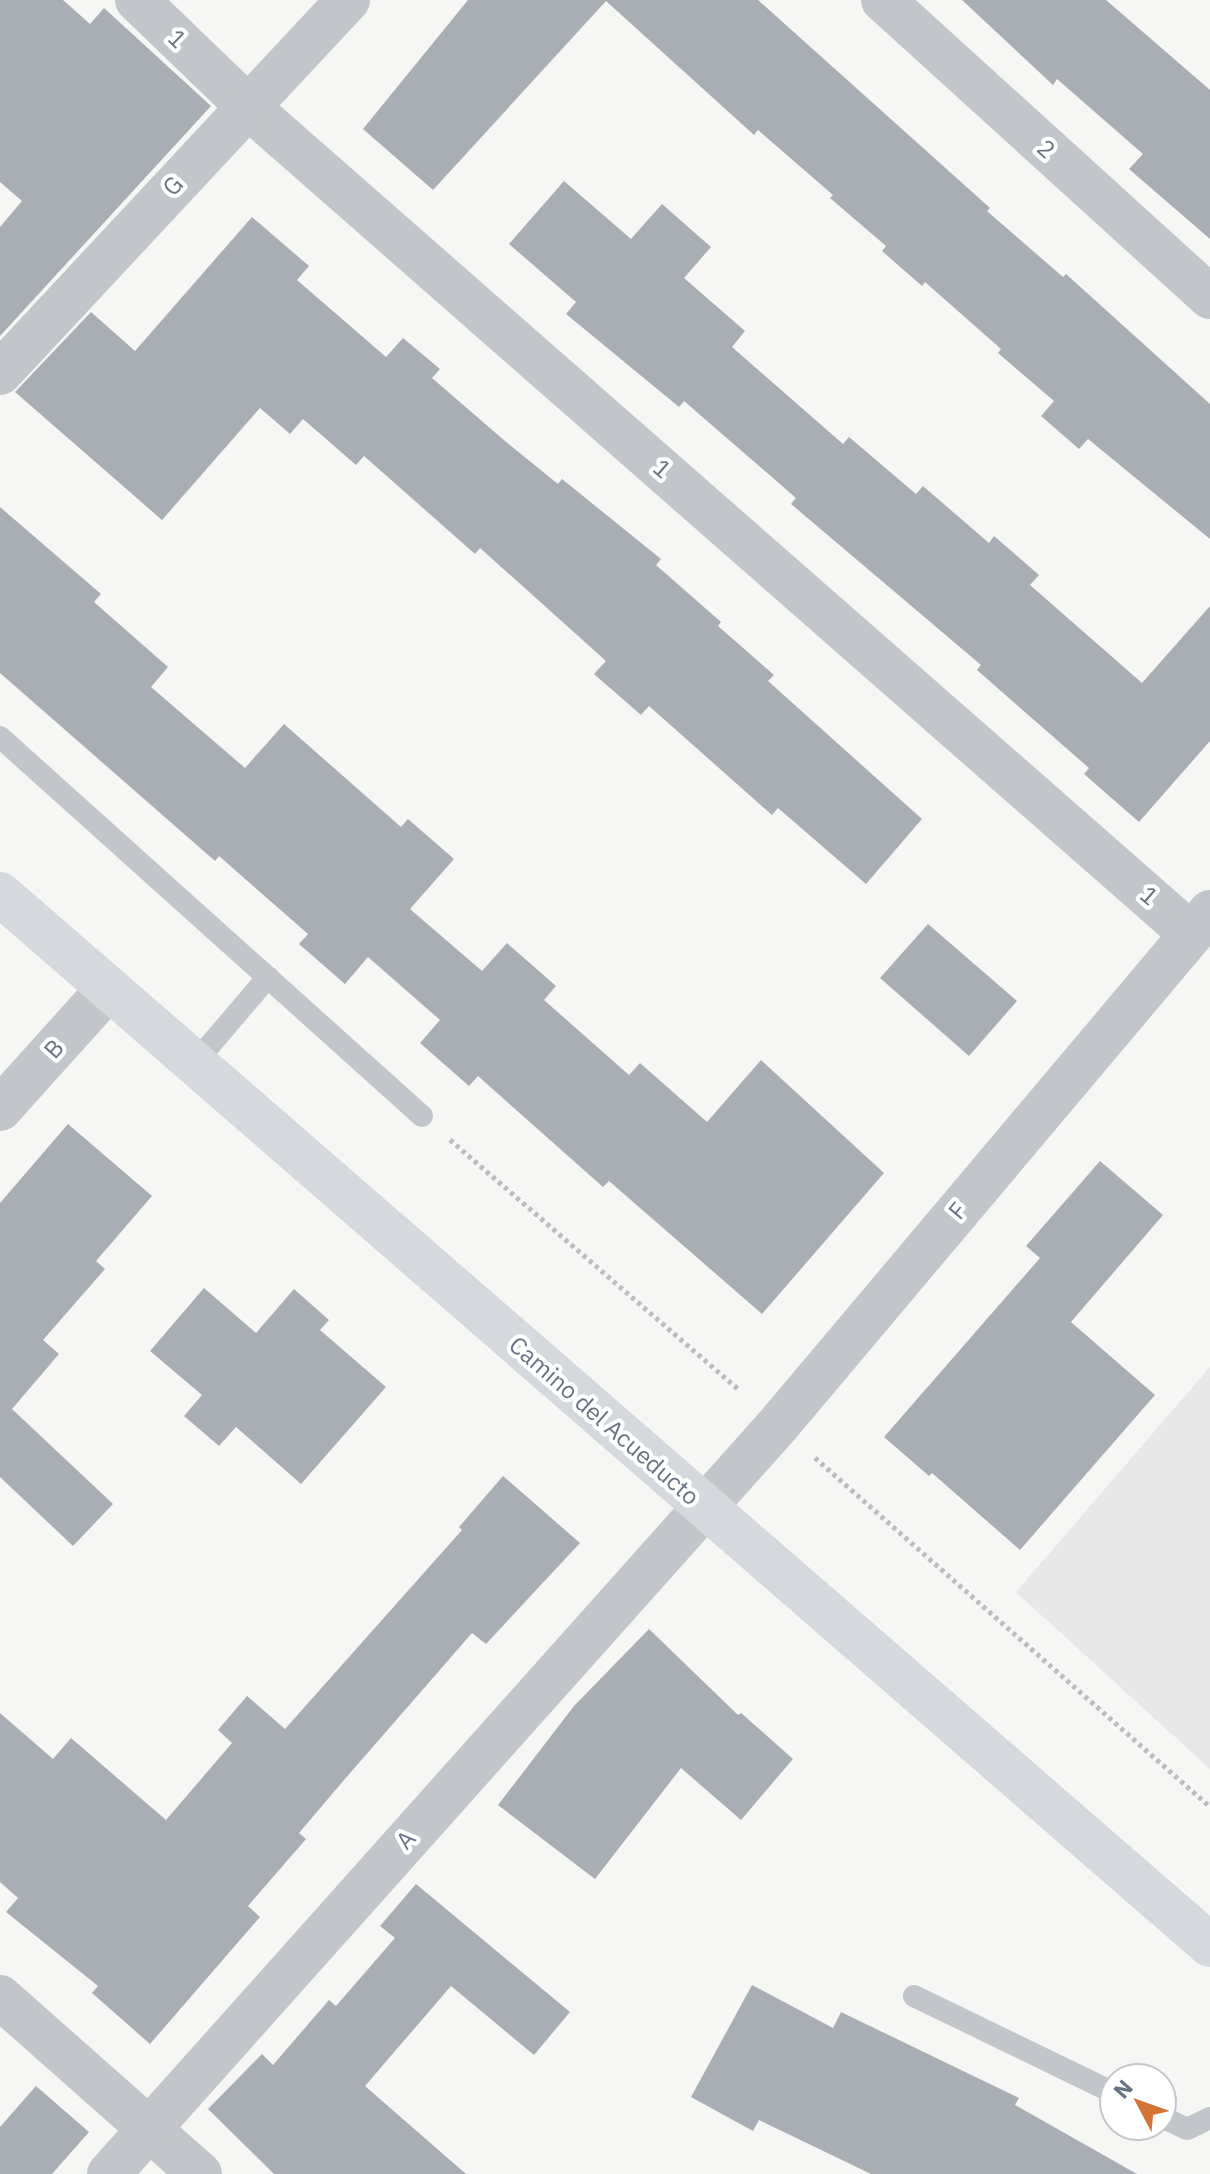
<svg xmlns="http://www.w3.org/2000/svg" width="1210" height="2174" viewBox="0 0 1210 2174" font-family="'IBM Plex Sans',sans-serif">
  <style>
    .built { fill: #e7e8e7 }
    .building { fill: #a9aeb5 }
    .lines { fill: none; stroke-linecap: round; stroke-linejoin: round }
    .path { stroke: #babcbf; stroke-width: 5; stroke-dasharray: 4 4; stroke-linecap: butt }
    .service { stroke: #c2c5c9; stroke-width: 22 }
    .minor { stroke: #c2c5c9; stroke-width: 44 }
    .secondary { stroke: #d5d8dc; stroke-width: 44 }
    .labels { text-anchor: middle; stroke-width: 8; stroke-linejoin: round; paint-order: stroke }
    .street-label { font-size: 24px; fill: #687382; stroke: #fff }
  </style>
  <rect width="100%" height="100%" fill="#f6f7f4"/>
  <!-- built -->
  <path class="built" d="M1210,1367V1769L1016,1592Z"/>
  <!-- building -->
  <g class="building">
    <path d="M0,0H63L90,24L104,8L211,106L0,336V227L22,201L0,182Z"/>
    <path d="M468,0H758L990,208L987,211L1063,277L1066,274L1210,404V539L1088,439L1079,449L1041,416L1054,401L998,353L1001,349L925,282L922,286L882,251L886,246L830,198L833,195L758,130L754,135L606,1L433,190L363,129Z"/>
    <path d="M962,0H1106L1210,90V239L1129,169L1143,154L1057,79L1053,85Z"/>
    <path d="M564,181L631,239L662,204L711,247L684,278L745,331L732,347L843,444L849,437L916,494L923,486L989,543L994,536L1039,575L1030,585L1142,683L1210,606V741L1139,822L1084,774L1089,768L977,670L981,665L791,504L796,498L684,401L679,407L566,314L576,302L509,244Z"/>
    <path d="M252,217L309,266L297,280L386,357L403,338L440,369L432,378L505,441L558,484L562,479L661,559L656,565L721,622L718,626L774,675L768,681L922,819L866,884L778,808L772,815L649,706L641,715L594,674L606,661L480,548L475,554L364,456L356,465L303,419L290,434L260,408L162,520L15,392L91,312L135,351Z"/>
    <path d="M0,507L101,594L94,602L168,667L151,687L245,768L284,724L401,827L408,819L454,859L410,909L482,971L507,943L556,986L544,1000L629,1075L640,1063L707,1122L761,1060L884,1173L762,1314L609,1181L603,1187L478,1076L469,1086L420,1043L440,1020L368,957L345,984L299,944L308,934L219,856L215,861L0,673Z"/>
    <path d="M928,924L1017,1001L969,1056L880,978Z"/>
    <path d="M68,1124L152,1196L96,1261L105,1269L43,1340L59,1354L12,1409L113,1504L73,1546L0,1477V1203Z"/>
    <path d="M1100,1161L1163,1215L1071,1322L1155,1395L1020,1550L932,1473L929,1476L884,1437L1040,1258L1026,1246Z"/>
    <path d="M204,1288L256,1333L294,1289L329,1320L320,1330L386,1387L301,1484L236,1427L219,1446L184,1416L202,1395L150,1351Z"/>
    <path d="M503,1476L580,1543L486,1644L472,1633L344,1780L299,1833L306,1839L248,1906L260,1917L150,2044L92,1993L98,1986L6,1912L18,1898L0,1882V1713L53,1759L71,1738L166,1820L232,1743L218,1730L247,1696L285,1729L462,1530L459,1527Z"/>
    <path d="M649,1629L738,1715L741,1713L793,1759L741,1820L681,1768L595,1879L498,1805L574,1706Z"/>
    <path d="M416,1884L570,2012L534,2055L451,1986L365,2086L466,2174H274L208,2109L262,2054L273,2065L329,2000L336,2006L395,1938L380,1926Z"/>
    <path d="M752,1985L833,2028L841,2012L1019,2098L1015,2105L1137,2174H871L759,2120L753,2131L691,2097Z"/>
    <path d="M36,2086L89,2132L52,2174H0V2127Z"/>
  </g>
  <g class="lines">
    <!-- path -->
    <g class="path">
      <path d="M450,1140L739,1390"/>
      <path d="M815,1458L1210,1807"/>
    </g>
    <!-- service -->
    <g class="service">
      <path d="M0,737L422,1116"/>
      <path d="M193,1065L268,977"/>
      <path d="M914,1996L1114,2093"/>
      <path d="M1162,2117L1187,2129L1210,2118"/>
    </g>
    <!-- minor -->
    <g class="minor">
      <path d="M137,0L247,106L1191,934"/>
      <path d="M883,0L1210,297"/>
      <path d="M0,373L348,0"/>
      <path d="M0,1109L107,990"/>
      <path d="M0,1997L200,2174"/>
      <path d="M109,2174L778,1425L1210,912"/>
    </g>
    <!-- secondary -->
    <path class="secondary" d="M0,894L1210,1945"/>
  </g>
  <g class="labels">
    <!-- street labels -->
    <g class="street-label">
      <text transform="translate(177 39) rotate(44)" y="8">1</text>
      <text transform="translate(1046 149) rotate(42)" y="8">2</text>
      <text transform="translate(173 186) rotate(-47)" y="8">G</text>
      <text transform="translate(662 469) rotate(41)" y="8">1</text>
      <text transform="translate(1149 896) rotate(41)" y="8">1</text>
      <text transform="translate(54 1049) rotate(-48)" y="8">B</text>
      <text transform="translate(958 1211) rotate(-50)" y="8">F</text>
      <text transform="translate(604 1421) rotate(41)" y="8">Camino del Acueducto</text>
      <text transform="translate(406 1840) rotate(-48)" y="8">A</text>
    </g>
  </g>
  <!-- north arrow -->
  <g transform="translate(1138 2102) rotate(311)"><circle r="38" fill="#ffffff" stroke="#c3c7cd" stroke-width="2"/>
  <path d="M0-6L14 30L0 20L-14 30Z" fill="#d47436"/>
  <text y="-12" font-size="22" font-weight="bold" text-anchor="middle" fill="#687382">N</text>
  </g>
</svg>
